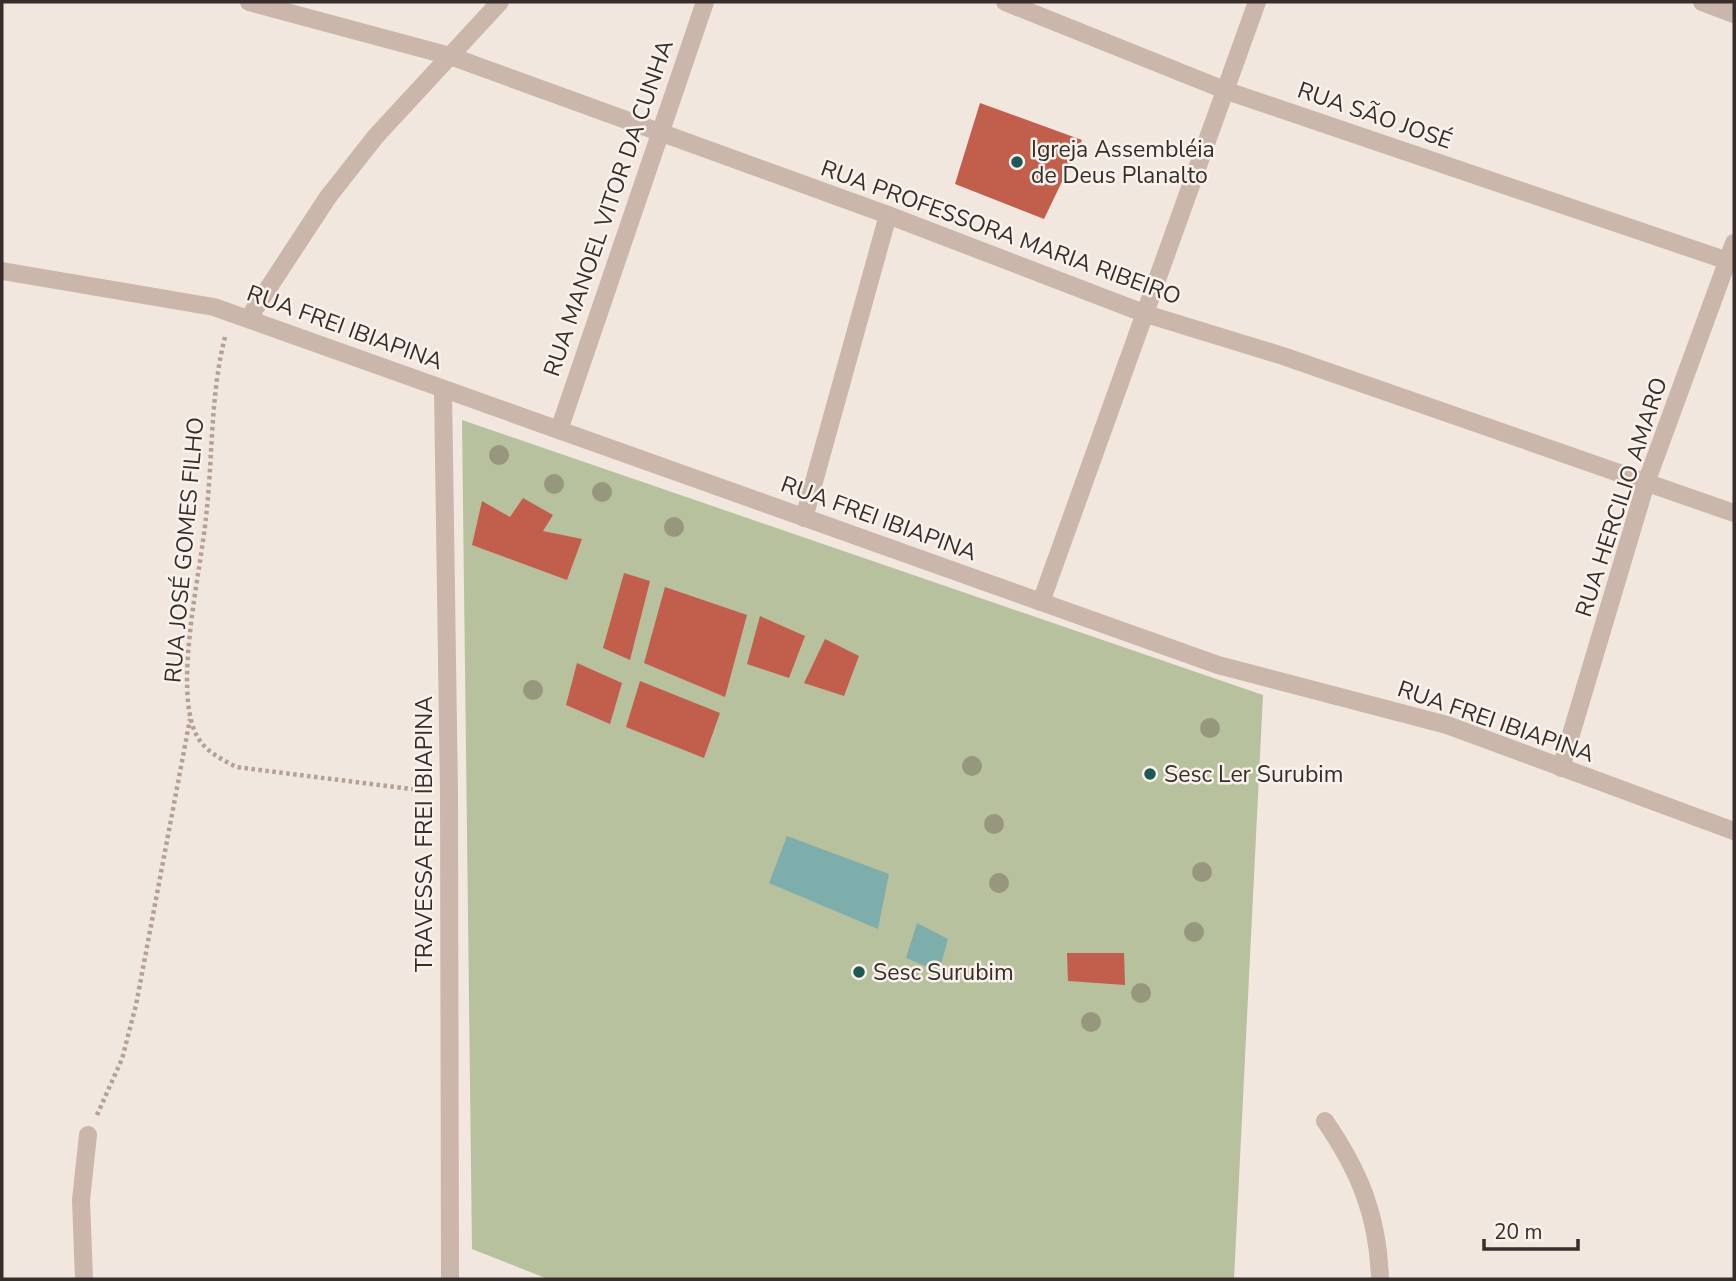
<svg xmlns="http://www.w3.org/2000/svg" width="1736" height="1281" viewBox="0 0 1736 1281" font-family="'Nunito Sans',sans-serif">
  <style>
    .green { fill: #b8c19e }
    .water { fill: #7eaeab }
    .building { fill: #c15e4c }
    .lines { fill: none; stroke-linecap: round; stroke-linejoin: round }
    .path { stroke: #b5a094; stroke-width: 4.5; stroke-dasharray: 3.5 3.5; stroke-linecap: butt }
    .minor { stroke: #cab6aa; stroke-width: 18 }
    .tertiary { stroke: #cab6aa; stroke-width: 18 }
    .tree { fill: #96977d }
    .poi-dot { fill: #205856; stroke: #f9f1eb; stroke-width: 2.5 }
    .labels { text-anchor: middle; stroke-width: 5; stroke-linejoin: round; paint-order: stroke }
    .street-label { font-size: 23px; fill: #372d2a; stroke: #f9f1eb }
    .poi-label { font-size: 23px; fill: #372d2a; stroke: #f9f1eb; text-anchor: start }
  </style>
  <rect width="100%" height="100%" fill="#f2e7de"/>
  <!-- green -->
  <path class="green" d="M462,420L1263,695L1234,1279H548L472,1249Z"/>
  <!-- water -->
  <g class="water">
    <path d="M787,836L889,874L878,929L769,883Z"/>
    <path d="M917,923L948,939L939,972L906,958Z"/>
  </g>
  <!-- building -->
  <g class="building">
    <path d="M980,103L1082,140L1044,219L955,184Z"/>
    <path d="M523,498L553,515L543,531L582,539L567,580L472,545L482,501L510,517Z"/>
    <path d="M624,573L650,581L630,660L603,648Z"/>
    <path d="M665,587L747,615L725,697L644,663Z"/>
    <path d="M760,616L805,636L789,678L747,664Z"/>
    <path d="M825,639L859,656L844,696L804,683Z"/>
    <path d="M577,663L622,683L610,724L566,705Z"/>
    <path d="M640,681L720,713L704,758L626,727Z"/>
    <path d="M1067,953H1124L1125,985L1068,981Z"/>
  </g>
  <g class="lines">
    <!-- path -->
    <g class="path">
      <path d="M225,337C210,396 213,458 206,517C201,571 173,687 196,734C204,751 220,758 236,767L427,791"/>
      <path d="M97,1115L122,1059L136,1005L190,719"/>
    </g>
    <!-- minor -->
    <g class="minor">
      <path d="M249,2L450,56L888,215L1146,314L1283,356L1734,513"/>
      <path d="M1005,2L1227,91L1734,263"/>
      <path d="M1702,2L1734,14"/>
      <path d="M248,319L328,197L376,136L500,2"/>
      <path d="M443,389L449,794L450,1279"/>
      <path d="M559,430L705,2"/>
      <path d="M804,518L888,215"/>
      <path d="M1041,602L1257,2"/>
      <path d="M1561,768L1646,483L1734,243"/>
      <path d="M1325,1121C1360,1172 1378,1216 1380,1279"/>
      <path d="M84,1279L81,1200L88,1135"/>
    </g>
    <!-- tertiary -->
    <path class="tertiary" d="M2,271L214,307L1218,665L1447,725L1734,831"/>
  </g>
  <!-- trees -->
  <g class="tree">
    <circle cx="499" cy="455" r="10"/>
    <circle cx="554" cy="484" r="10"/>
    <circle cx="602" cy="492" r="10"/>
    <circle cx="674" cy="527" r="10"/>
    <circle cx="533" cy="690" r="10"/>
    <circle cx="1210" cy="728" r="10"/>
    <circle cx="972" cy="766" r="10"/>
    <circle cx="994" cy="824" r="10"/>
    <circle cx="1202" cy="872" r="10"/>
    <circle cx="999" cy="883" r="10"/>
    <circle cx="1194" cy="932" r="10"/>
    <circle cx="1141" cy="993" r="10"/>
    <circle cx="1091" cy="1022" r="10"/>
  </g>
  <!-- markers -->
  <g class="poi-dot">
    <circle cx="1017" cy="162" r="7"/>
    <circle cx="1150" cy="774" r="7"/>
    <circle cx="859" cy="972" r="7"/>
  </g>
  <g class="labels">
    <!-- street labels -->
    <g class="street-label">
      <text transform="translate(1375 115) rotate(19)" y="8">RUA SÃO JOSÉ</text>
      <text transform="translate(608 208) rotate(-71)" y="8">RUA MANOEL VITOR DA CUNHA</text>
      <text transform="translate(1001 232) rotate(20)" y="8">RUA PROFESSORA MARIA RIBEIRO</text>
      <text transform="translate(345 327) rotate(20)" y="8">RUA FREI IBIAPINA</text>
      <text transform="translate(1621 497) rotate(-72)" y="8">RUA HERCILIO AMARO</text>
      <text transform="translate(879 518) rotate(20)" y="8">RUA FREI IBIAPINA</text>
      <text transform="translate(184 550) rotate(-85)" y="8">RUA JOSÉ GOMES FILHO</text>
      <text transform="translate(1496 721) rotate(19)" y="8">RUA FREI IBIAPINA</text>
      <text transform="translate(424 834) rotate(-90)" y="8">TRAVESSA FREI IBIAPINA</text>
    </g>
    <!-- poi labels -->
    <g class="poi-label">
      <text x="1031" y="157">Igreja Assembléia<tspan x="1031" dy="26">de Deus Planalto</tspan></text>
      <text x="1164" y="782">Sesc Ler Surubim</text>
      <text x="873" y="980">Sesc Surubim</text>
    </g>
  </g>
  <!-- border -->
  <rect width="1736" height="1281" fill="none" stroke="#372d2a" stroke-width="7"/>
  <!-- scale -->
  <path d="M1484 1239v10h94v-10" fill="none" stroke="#372d2a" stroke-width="3.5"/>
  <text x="1494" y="1239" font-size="21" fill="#372d2a" stroke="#f9f1eb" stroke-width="5" paint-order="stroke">20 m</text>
</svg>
